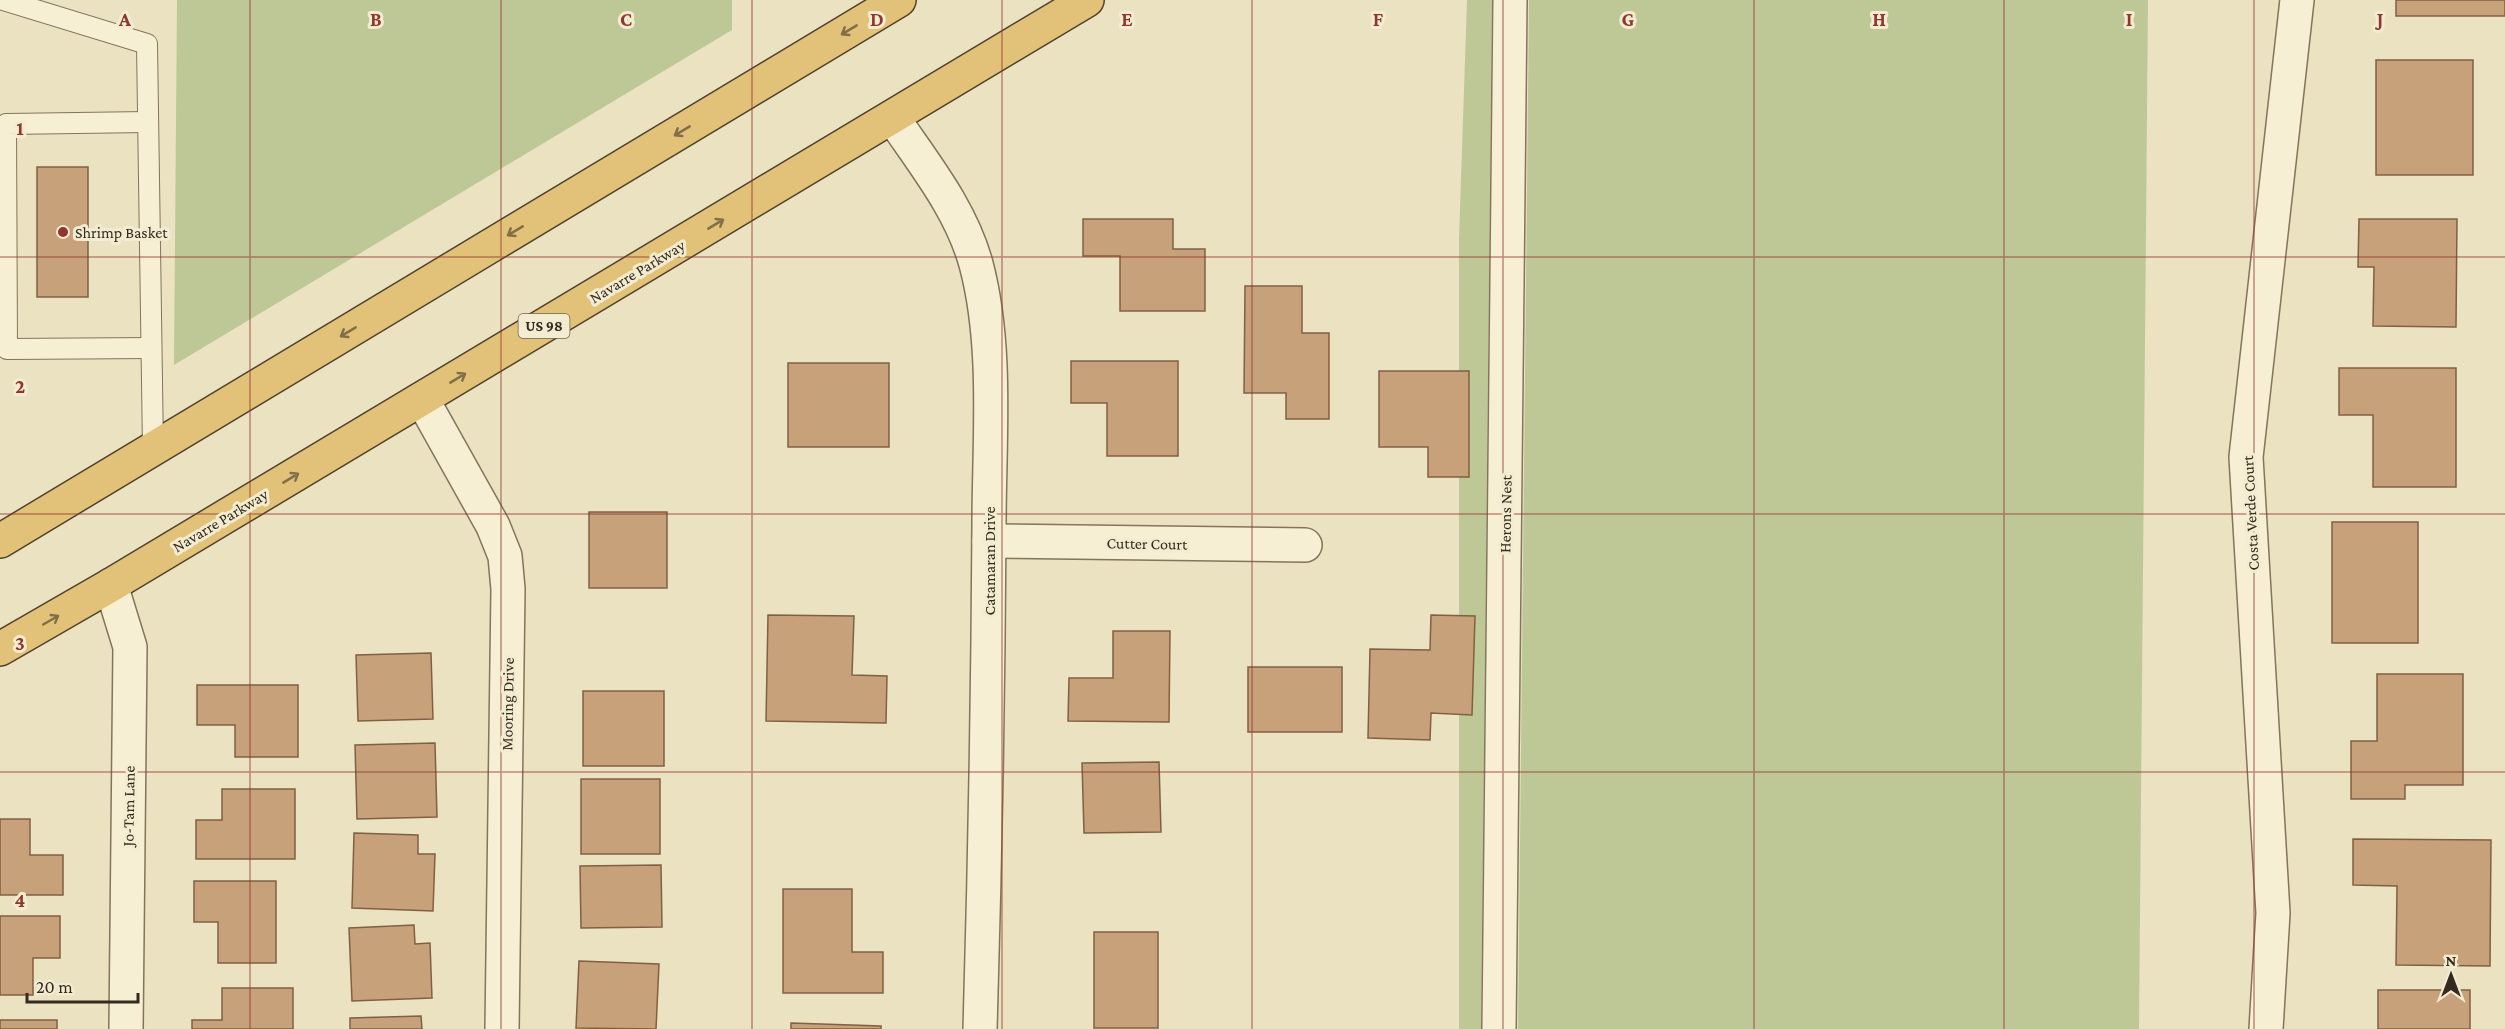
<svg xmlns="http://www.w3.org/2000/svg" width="2505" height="1029" viewBox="0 0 2505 1029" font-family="'Crimson Pro',serif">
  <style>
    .green { fill: #bec897 }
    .building { fill: #c7a17a; stroke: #816042; stroke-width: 1.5 }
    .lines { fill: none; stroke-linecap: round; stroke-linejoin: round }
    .service-casing { stroke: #83745a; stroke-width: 22 }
    .minor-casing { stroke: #83745a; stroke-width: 36 }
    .trunk-casing { stroke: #51422e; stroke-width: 36 }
    .service { stroke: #f6efd4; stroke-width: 20 }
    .minor { stroke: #f6efd4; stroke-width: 33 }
    .trunk { stroke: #e2c279; stroke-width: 33 }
    .oneway { stroke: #826e47 }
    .grid { fill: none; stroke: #8f362e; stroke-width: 1.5; stroke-opacity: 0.55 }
    .poi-dot { fill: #8f362e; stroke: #f3ecd1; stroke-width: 2 }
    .labels { text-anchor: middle; stroke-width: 6; stroke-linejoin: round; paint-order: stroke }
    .shield { fill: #f3ecd1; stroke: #6d6454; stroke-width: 1.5 }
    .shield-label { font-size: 15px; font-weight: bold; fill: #342a1e }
    .poi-label { font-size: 16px; fill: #342a1e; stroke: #f3ecd1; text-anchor: start }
    .street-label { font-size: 16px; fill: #342a1e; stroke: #f3ecd1 }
    .grid-label { font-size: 20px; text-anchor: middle; font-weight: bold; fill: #8f362e; stroke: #f3ecd1; stroke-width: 6; stroke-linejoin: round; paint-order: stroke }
  </style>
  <rect width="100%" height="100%" fill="#ebe2c2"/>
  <!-- green -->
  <g class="green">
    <path d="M177,0H732V30L174,365Z"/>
    <path d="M1467,0H1492L1481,1029H1459V238Z"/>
    <path d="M1529,0H2148L2139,1029H1518Z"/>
  </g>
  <!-- building -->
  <g class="building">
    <rect x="2396" y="0" width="109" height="16"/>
    <rect x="2376" y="60" width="97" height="115"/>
    <rect x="37" y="167" width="51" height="130"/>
    <path d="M1083,219H1173V249H1205V311H1120V256H1083Z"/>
    <path d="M2359,219H2457L2456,327L2373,326L2374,267H2358Z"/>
    <path d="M1245,286H1302V333H1329V419H1286V393H1244Z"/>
    <path d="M1071,361H1178V456H1107V403H1071Z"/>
    <rect x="788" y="363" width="101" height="84"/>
    <path d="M2339,368H2456V487H2373V415H2339Z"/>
    <path d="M1379,371H1469V477H1428V447H1379Z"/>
    <rect x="589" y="512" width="78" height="76"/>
    <rect x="2332" y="522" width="86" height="121"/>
    <path d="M768,615L854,616L852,675L887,676L886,723L766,721Z"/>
    <path d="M1431,615L1475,616L1472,715L1431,713L1430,740L1368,738L1370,649L1430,650Z"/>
    <path d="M1113,631H1170L1169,722L1068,721L1069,678H1113Z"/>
    <path d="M431,653L433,719L358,721L356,655Z"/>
    <rect x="1248" y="667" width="94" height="65"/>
    <path d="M2377,674H2463V785H2405V799H2351V741H2377Z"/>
    <path d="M197,685H298V757H235V725H197Z"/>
    <rect x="583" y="691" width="81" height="75"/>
    <path d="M435,743L437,817L357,819L355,745Z"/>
    <path d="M1159,762L1161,832L1084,833L1082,763Z"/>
    <rect x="581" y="779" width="79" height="75"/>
    <path d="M222,789H295V859H196V820H222Z"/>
    <path d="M0,819H30V855H63V895H0Z"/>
    <path d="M354,833L418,835V854H435L433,911L352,908Z"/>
    <path d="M2353,839L2491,840L2490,966L2396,965L2397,886L2353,885Z"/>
    <path d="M661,865L662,927L581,928L580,866Z"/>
    <path d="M194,881H276V963H218V922H194Z"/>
    <path d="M783,889H852V952H883V993H783Z"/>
    <path d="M0,916H60V958H33V995H0Z"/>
    <path d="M414,925L415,944L430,943L432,998L352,1001L349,928Z"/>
    <rect x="1094" y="932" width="64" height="96"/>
    <path d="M579,961L659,964L656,1029L576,1028Z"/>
    <path d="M222,988H293V1029H192V1020H222Z"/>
    <rect x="2378" y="990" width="92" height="39"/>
    <path d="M421,1016L422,1029H350V1018Z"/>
    <rect x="0" y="1020" width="57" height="9"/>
    <path d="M791,1023L881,1026V1029H791Z"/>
  </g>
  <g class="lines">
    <defs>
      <g id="service">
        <path d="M3,0L147,44L153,449"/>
        <path d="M148,122L6,124L7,349L151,348"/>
      </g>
      <g id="minor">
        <path d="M893,118C924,164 961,209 976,264C998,346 989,441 989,526C988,694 985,861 980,1029"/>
        <path d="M422,399L493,526L505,556L508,589L502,1029"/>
        <path d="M989,541L1305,545"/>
        <path d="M111,585L130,647L126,1029"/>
        <path d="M1499,1029L1510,0"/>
        <path d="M2266,1029L2273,913L2246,457L2297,0"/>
      </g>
      <g id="trunk">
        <path d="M0,541L899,0"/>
        <path d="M0,649L111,585L1087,0"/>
      </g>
    </defs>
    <!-- service casing -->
    <use href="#service" class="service-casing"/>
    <!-- minor casing -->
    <use href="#minor" class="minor-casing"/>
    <!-- trunk casing -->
    <use href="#trunk" class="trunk-casing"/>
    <!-- service -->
    <use href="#service" class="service"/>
    <!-- minor -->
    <use href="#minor" class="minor"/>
    <!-- trunk -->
    <use href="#trunk" class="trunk"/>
  </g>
  <!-- one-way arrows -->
  <defs><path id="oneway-shaft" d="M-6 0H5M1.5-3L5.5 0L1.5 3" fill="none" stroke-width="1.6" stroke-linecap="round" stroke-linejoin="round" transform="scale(1.5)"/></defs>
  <g class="oneway">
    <use href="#oneway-shaft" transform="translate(849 30) rotate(149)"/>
    <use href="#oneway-shaft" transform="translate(682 131) rotate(149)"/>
    <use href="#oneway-shaft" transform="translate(716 224) rotate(-31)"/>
    <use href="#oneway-shaft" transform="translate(515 231) rotate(149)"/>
    <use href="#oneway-shaft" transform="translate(348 332) rotate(149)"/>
    <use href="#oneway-shaft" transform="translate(458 378) rotate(-31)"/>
    <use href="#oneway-shaft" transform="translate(291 478) rotate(-31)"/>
    <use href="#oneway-shaft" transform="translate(51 620) rotate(-30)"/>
  </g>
  <!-- grid -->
  <path class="grid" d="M250,0V1029M501,0V1029M752,0V1029M1002,0V1029M1252,0V1029M1503,0V1029M1754,0V1029M2004,0V1029M2254,0V1029M0,257H2505M0,514H2505M0,772H2505"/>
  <!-- markers -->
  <circle class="poi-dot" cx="63" cy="232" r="6"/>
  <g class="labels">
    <!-- shield labels -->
    <rect class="shield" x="518.5" y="314" width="51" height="24" rx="4.5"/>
    <g class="shield-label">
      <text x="544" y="331">US 98</text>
    </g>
    <!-- poi labels -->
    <g class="poi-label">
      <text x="75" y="238">Shrimp Basket</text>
    </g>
    <!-- street labels -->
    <g class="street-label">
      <text transform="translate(637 271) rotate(-31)" y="6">Navarre Parkway</text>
      <text transform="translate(2250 513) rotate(-93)" y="6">Costa Verde Court</text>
      <text transform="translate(1505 514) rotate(-89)" y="6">Herons Nest</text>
      <text transform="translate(220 520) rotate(-31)" y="6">Navarre Parkway</text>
      <text transform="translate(1147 543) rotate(1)" y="6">Cutter Court</text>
      <text transform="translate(989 561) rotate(-90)" y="6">Catamaran Drive</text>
      <text transform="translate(507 704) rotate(-89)" y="6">Mooring Drive</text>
      <text transform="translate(128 806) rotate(-89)" y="6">Jo-Tam Lane</text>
    </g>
  </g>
  <g class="grid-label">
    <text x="125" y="26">A</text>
    <text x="376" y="26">B</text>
    <text x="626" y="26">C</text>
    <text x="877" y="26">D</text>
    <text x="1127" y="26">E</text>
    <text x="1378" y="26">F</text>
    <text x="1628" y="26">G</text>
    <text x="1879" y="26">H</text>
    <text x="2129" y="26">I</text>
    <text x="2380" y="26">J</text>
    <text x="20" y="135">1</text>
    <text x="20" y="393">2</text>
    <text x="20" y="650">3</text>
    <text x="20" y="907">4</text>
  </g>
  <!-- north arrow -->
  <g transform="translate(2451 975)" stroke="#f3ecd1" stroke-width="4.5" paint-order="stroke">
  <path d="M0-4.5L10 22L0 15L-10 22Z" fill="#342a1e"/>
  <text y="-9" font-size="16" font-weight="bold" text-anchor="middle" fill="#342a1e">N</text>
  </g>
  <!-- scale -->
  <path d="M27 993v9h111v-9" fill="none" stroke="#342a1e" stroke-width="3"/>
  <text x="36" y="993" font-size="18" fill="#342a1e" stroke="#f3ecd1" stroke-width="4.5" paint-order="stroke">20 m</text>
</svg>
